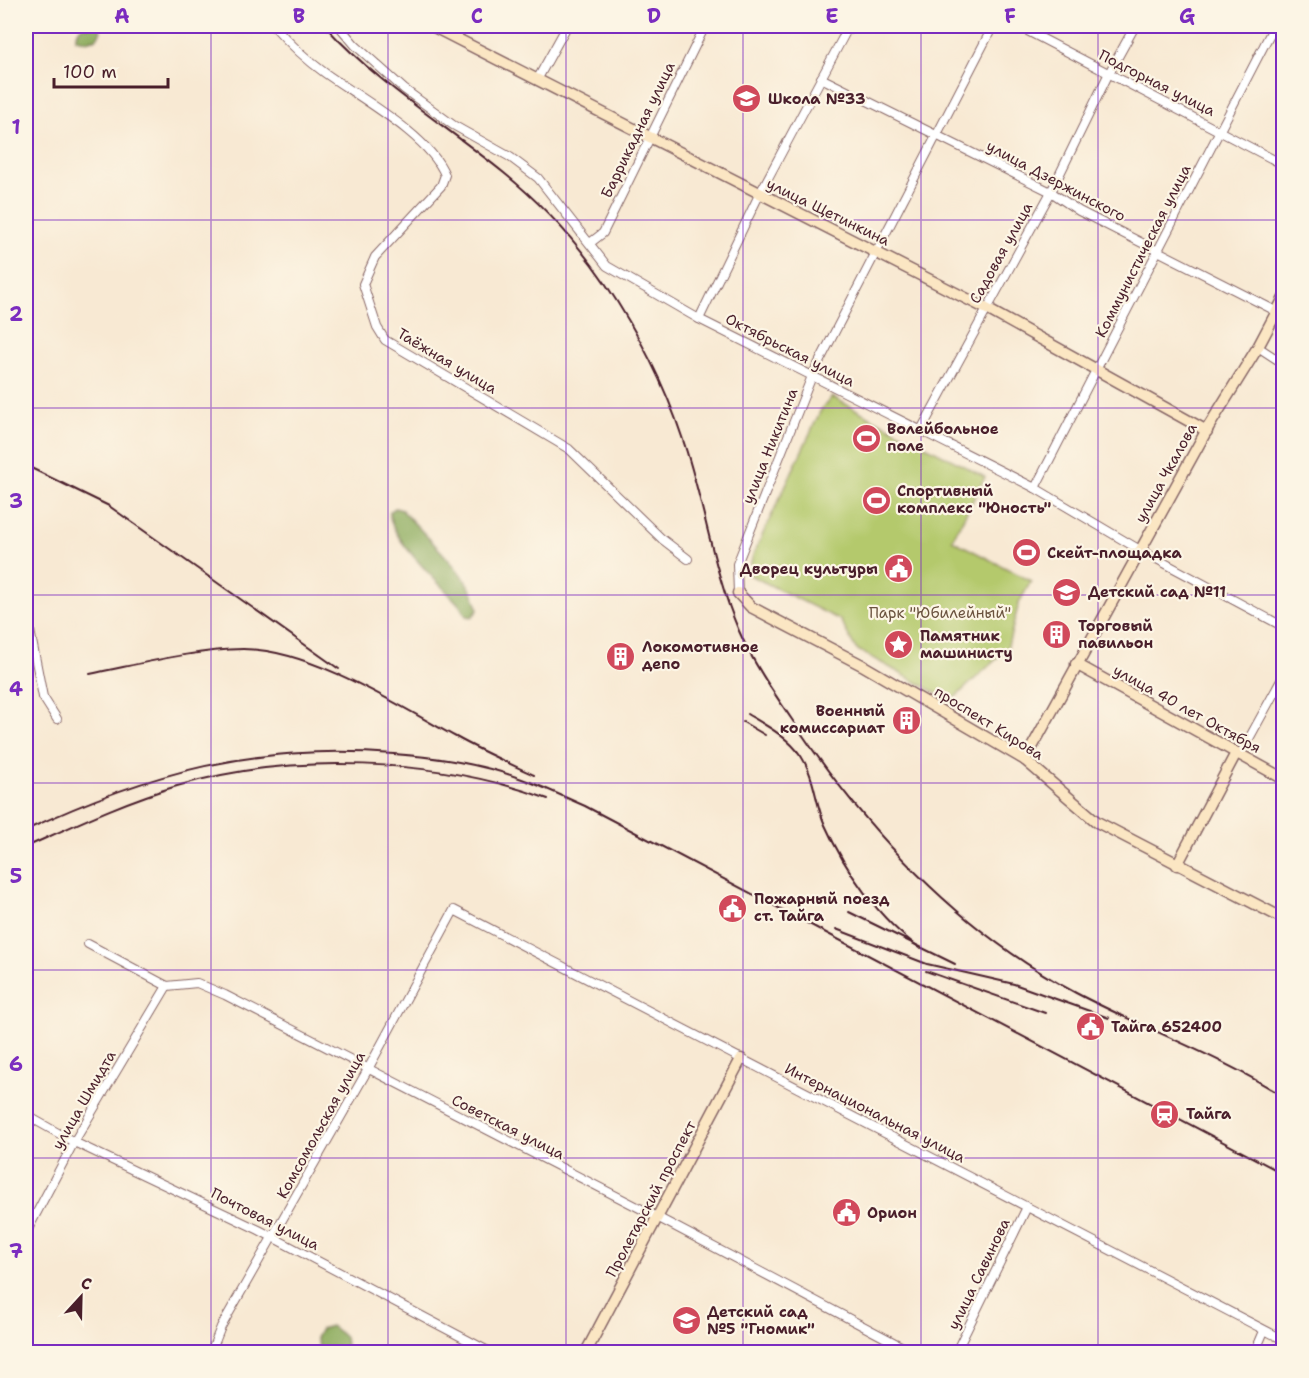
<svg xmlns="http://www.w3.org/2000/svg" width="1309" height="1378" viewBox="0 0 1309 1378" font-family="'Shantell Sans',sans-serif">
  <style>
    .green { fill: #b4c96c; stroke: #7f744c; stroke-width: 1.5 }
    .forest { fill: #8fad60; stroke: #6c6646; stroke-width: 1.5 }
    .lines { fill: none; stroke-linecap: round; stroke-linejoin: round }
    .street-casing { stroke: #876666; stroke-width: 10 }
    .secondary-casing { stroke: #876666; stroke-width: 13 }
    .street { stroke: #fff; stroke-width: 8 }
    .secondary { stroke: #fbe6c3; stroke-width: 10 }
    .rail { stroke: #4a1f2b; stroke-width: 2 }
    .grid { fill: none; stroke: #7b2cbf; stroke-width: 1.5; stroke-opacity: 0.55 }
    .labels { text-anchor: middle; stroke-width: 4.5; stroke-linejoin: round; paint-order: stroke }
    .street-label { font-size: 15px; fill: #4a1f2b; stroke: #fcf5e5 }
    .poi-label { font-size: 15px; font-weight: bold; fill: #4a1f2b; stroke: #fcf5e5; text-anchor: start }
    .park-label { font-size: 15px; fill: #6a523e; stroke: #fcf5e5 }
    .neatline { fill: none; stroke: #7b2cbf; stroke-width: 2 }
    .grid-label { font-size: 20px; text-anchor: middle; font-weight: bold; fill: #7b2cbf }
  </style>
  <rect width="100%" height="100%" fill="#fcf5e5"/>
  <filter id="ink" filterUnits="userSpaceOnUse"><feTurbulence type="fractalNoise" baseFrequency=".0167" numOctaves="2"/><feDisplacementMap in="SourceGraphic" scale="12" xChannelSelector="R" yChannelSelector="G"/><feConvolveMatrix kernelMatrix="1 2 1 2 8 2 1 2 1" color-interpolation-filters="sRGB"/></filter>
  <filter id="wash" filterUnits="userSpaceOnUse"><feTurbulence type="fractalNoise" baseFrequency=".008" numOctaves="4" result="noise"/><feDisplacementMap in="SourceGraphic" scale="24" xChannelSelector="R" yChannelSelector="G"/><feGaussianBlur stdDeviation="1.35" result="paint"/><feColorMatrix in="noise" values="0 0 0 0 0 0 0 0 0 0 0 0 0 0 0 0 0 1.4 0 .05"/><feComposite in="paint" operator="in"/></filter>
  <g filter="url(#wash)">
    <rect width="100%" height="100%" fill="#f8e9d3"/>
    <!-- green -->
    <path class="green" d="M832,397L985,477L952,540L1031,581L1019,603L1007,649L951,701L856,649L840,620L748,574L753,555L821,410Z"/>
    <!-- forest -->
    <g class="forest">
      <path d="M98,26L101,31L97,38L86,41L76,39V34L81,27Z"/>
      <path d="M395,508L402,510C423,534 475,579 478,610L472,617L466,616L460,606C443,586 387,537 390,512Z"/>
      <path d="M331,1326L345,1337L346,1345L338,1352H321L316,1338L321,1329Z"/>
    </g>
  </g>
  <g filter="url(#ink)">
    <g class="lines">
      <defs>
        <g id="street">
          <path d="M274,26C289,43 307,60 325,73C360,98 430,136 445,175L441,186L375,257L363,284L377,327L385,340L569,449L662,539L688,559"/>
          <path d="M339,26L355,45L404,89L453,125L510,157L538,178L607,266L699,319L1035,488L1140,550L1284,627"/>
          <path d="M1018,26L1284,165"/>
          <path d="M821,78L1051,192L1079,211L1276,311"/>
          <path d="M537,80L567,26"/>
          <path d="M590,243L603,233L705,26"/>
          <path d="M699,319L759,195L849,26"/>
          <path d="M1258,347L1284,364"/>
          <path d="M921,430L1051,192L1108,75L1135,26"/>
          <path d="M1035,488L1274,26"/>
          <path d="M738,593L737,564L812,376L993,26"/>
          <path d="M26,610L43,697L57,719"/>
          <path d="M1240,755L1284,675"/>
          <path d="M88,944L167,986L197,983L225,995L659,1218L912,1352"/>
          <path d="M26,1115L74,1142L259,1230L490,1352"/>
          <path d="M26,1233L74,1142L167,986"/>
          <path d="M26,1349L33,1352"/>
          <path d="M211,1352L221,1327L367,1071L454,910L1284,1340"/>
          <path d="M956,1352L1027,1207"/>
          <path d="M1255,1352L1264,1331"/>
        </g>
        <g id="secondary">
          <path d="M190,26H214"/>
          <path d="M432,26L985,308L1207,431"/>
          <path d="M738,593L751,607L862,665L1025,760L1097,822L1284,919"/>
          <path d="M1076,664L1284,779"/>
          <path d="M1025,760L1209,426L1258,347L1284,298"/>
          <path d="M1177,865L1236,753"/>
          <path d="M586,1352L741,1059"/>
        </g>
      </defs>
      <!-- street casing -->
      <use href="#street" class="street-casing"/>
      <!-- secondary casing -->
      <use href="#secondary" class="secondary-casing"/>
      <!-- street -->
      <use href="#street" class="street"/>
      <!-- secondary -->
      <use href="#secondary" class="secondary"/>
      <!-- rail -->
      <g class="rail">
        <path d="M325,26C378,84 444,124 504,173C542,204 577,242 605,283C637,331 664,382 682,437C704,500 712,569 739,631C754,665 776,696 797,727C870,835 960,931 1076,993C1144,1029 1219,1055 1284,1097"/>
        <path d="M31,468L109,506L339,669"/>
        <path d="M90,674C140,664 192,650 243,649C310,649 398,705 456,737C481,751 508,763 534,775"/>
        <path d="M747,714C767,726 788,737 801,756C815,777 815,803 825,825C845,870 879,920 920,948"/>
        <path d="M743,722L765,735"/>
        <path d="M26,830C149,772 257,743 394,754C436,757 482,764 522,779C544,787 564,797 585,806L1284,1174"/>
        <path d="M26,847C75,825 125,801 177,786C289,752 439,758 548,799"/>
        <path d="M849,912L955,964"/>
        <path d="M836,929L927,964L1014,984L1109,1018"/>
        <path d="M926,971L1045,1013"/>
      </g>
    </g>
  </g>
  <!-- grid -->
  <path class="grid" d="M211,26V1352M388,26V1352M566,26V1352M743,26V1352M921,26V1352M1098,26V1352M26,220H1284M26,408H1284M26,595H1284M26,783H1284M26,970H1284M26,1158H1284"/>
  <!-- icons -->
  <defs>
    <symbol id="school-disc" viewBox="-11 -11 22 22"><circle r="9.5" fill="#d1495b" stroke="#fcf5e5"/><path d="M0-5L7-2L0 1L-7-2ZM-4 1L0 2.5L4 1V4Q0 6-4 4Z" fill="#fff"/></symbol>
    <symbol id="stadium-disc" viewBox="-11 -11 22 22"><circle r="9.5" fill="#d1495b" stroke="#fcf5e5"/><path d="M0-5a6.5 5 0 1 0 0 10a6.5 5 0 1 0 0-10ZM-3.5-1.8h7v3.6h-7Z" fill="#fff"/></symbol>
    <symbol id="civic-disc" viewBox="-11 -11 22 22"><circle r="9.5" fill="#d1495b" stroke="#fcf5e5"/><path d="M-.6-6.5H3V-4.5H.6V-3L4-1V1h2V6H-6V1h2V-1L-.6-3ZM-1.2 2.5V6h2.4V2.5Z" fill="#fff"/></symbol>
    <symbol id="building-disc" viewBox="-11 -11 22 22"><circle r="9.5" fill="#d1495b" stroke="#fcf5e5"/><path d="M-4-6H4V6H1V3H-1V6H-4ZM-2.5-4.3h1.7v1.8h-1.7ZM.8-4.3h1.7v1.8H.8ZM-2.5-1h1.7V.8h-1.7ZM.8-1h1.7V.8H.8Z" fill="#fff"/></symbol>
    <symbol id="sight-disc" viewBox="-11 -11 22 22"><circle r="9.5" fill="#d1495b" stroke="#fcf5e5"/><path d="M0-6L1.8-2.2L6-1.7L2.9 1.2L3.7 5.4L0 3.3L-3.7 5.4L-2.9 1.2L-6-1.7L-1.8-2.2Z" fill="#fff"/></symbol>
    <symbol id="station-disc" viewBox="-11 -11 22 22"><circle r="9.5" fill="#d1495b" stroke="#fcf5e5"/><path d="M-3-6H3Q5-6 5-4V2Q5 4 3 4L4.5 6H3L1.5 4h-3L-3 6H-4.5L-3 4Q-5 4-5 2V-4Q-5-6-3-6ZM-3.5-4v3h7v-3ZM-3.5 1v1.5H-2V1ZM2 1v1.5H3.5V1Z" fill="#fff"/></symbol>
  </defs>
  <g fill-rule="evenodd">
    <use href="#school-disc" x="730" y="82" width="33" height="33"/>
    <use href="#stadium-disc" x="850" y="422" width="33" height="33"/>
    <use href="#stadium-disc" x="860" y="484" width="33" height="33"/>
    <use href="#stadium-disc" x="1010" y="536" width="33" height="33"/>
    <use href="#civic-disc" x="882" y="552" width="33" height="33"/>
    <use href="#school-disc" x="1050" y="576" width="33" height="33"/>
    <use href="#building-disc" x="1040" y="618" width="33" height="33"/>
    <use href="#sight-disc" x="882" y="628" width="33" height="33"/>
    <use href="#building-disc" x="604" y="640" width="33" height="33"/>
    <use href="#building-disc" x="890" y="704" width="33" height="33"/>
    <use href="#civic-disc" x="716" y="892" width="33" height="33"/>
    <use href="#civic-disc" x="1074" y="1010" width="33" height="33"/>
    <use href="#station-disc" x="1148" y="1098" width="33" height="33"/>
    <use href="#civic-disc" x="830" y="1196" width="33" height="33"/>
    <use href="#school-disc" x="670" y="1304" width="33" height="33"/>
  </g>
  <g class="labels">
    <!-- street labels -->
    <g class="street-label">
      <text transform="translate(1157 83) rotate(27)" y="5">Подгорная улица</text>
      <text transform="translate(638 130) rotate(-64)" y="5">Баррикадная улица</text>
      <text transform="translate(1056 181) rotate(28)" y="5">улица Дзержинского</text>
      <text transform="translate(828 212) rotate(26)" y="5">улица Щетинкина</text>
      <text transform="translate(1143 251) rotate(-63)" y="5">Коммунистическая улица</text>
      <text transform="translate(1001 253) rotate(-61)" y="5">Садовая улица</text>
      <text transform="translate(790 350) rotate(27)" y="5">Октябрьская улица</text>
      <text transform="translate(447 361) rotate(31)" y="5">Таёжная улица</text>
      <text transform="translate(770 446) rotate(-68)" y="5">улица Никитина</text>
      <text transform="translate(1166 473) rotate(-61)" y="5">улица Чкалова</text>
      <text transform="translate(1187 709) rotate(29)" y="5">улица 40 лет Октября</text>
      <text transform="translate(989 723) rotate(32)" y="5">проспект Кирова</text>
      <text transform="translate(84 1100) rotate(-60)" y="5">улица Шмидта</text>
      <text transform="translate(875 1113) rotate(27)" y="5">Интернациональная улица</text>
      <text transform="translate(321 1125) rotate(-61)" y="5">Комсомольская улица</text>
      <text transform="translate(508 1127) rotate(27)" y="5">Советская улица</text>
      <text transform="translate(651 1199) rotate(-62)" y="5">Пролетарский проспект</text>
      <text transform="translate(265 1219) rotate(27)" y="5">Почтовая улица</text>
      <text transform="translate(979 1274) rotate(-64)" y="5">улица Савинова</text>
    </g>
    <!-- poi labels -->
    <g class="poi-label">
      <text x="768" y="104">Школа №33</text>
      <text x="887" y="434">Волейбольное<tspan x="887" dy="17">поле</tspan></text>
      <text x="897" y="496">Спортивный<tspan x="897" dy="17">комплекс "Юность"</tspan></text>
      <text x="1047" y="558">Скейт-площадка</text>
      <text x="878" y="574" text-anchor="end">Дворец культуры</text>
      <text x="1088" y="597">Детский сад №11</text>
      <text x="1078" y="631">Торговый<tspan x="1078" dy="17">павильон</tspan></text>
      <text x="920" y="641">Памятник<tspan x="920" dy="17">машинисту</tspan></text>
      <text x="642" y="652">Локомотивное<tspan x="642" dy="17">депо</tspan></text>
      <text x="885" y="716" text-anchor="end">Военный<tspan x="885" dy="17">комиссариат</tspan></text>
      <text x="754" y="904">Пожарный поезд<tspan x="754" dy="17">ст. Тайга</tspan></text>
      <text x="1111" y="1032">Тайга 652400</text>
      <text x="1186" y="1119">Тайга</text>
      <text x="867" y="1218">Орион</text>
      <text x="707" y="1317">Детский сад<tspan x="707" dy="17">№5 "Гномик"</tspan></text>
    </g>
    <!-- park labels -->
    <g class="park-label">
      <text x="940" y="618">Парк "Юбилейный"</text>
    </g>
  </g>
  <!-- margin -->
  <rect width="1309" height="1378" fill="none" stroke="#fcf5e5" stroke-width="66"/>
  <!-- north arrow -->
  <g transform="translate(81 1297) rotate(22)" stroke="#fcf5e5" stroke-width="4.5" paint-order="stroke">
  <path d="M0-4.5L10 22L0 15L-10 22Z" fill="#4a1f2b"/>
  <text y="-9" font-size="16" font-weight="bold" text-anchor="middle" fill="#4a1f2b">С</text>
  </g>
  <!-- scale -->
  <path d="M54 78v9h114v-9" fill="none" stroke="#4a1f2b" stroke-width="3"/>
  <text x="63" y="78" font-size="18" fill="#4a1f2b" stroke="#fcf5e5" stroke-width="4.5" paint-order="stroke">100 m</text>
  <rect x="33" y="33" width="1243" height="1312" class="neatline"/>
  <g class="grid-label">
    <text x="122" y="23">A</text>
    <text x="299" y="23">B</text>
    <text x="477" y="23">C</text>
    <text x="654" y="23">D</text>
    <text x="832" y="23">E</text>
    <text x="1010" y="23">F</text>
    <text x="1187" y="23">G</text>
    <text x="16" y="134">1</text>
    <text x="16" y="321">2</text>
    <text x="16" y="508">3</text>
    <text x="16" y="696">4</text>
    <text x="16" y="883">5</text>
    <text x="16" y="1071">6</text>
    <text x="16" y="1258">7</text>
  </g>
</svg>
